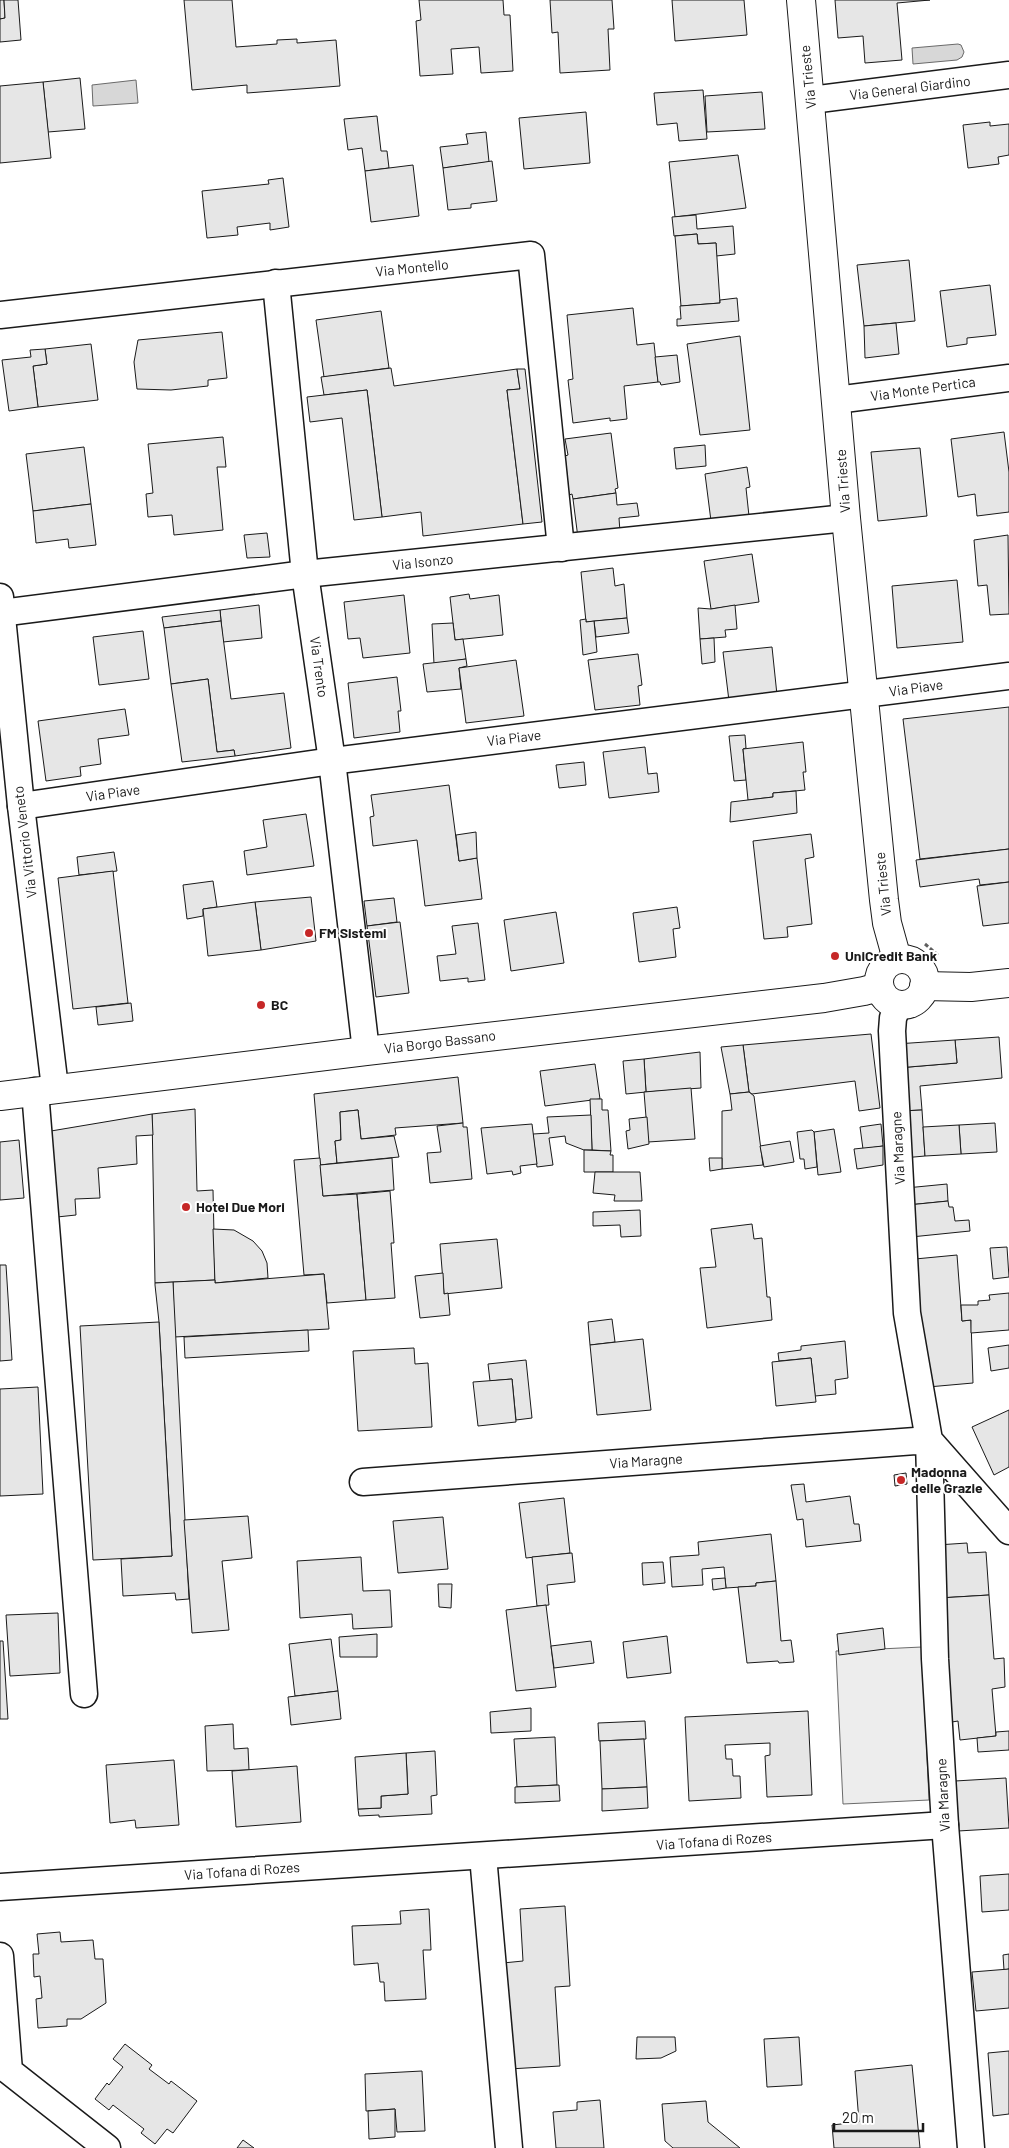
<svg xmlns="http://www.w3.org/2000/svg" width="1009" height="2148" viewBox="0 0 1009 2148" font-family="Barlow,sans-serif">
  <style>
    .built { fill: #ededed; stroke: #6a6a6a }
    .water { fill: #d7d7d7; stroke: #6a6a6a }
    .building { fill: #e6e6e6; stroke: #1a1a1a }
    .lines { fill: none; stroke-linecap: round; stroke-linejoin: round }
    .street-casing { stroke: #1a1a1a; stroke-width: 29 }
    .secondary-casing { stroke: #1a1a1a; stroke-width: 30 }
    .path { stroke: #5f5f5f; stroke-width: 3; stroke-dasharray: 4 2.5; stroke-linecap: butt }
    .street { stroke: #fff; stroke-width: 26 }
    .secondary { stroke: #fff; stroke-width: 28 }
    .poi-dot { fill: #c62828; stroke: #fff; stroke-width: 2 }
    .labels { text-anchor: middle; stroke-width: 4; stroke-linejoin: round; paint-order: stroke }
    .street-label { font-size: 14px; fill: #1a1a1a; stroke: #fff }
    .poi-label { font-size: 14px; font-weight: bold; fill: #1a1a1a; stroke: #fff; text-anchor: start }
  </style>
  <rect width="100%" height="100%" fill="#fff"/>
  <!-- built -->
  <path class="built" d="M922,1647L929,1800L843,1804L836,1651Z"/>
  <!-- water -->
  <g class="water">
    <path d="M958,44L961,45L964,52L962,57L957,60L913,64L912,48Z"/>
    <path d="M136,80L138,103L93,106L92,85Z"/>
  </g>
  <!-- building -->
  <g class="building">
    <path d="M0,0H4L5,18L0,19Z"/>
    <path d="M4,0H18L21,40L0,42V19L5,18Z"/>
    <path d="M184,0H232L236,47L277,44V40L297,39V43L336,40L340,86L247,93V85L192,90Z"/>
    <path d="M419,0H503L504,15H510L513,71L481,73L479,47L451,49L453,74L420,76L416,21L421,20Z"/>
    <path d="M550,0H612L614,29H608L610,70L560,73L558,32L552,33Z"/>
    <path d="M672,0H744L747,35L675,41Z"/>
    <path d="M835,0H930L897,3L902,60L865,63L863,36L838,38Z"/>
    <path d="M80,78L85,129L48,132L43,82Z"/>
    <path d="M43,82L51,158L0,163V86Z"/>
    <path d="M703,90L707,139L679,141L677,123L657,125L654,93Z"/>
    <path d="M762,92L765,129L707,132L705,96Z"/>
    <path d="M586,112L590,163L524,169L519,118Z"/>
    <path d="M377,116L381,151H387L389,168L365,171L362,148L348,150L344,119Z"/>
    <path d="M990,122V126L1009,124V155L998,157L999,164L968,168L963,125Z"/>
    <path d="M486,132L489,162L443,168L440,147L468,144L466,134Z"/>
    <path d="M738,155L746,208L675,217L669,162Z"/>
    <path d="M492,161L497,201L471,204V208L448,210L443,168Z"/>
    <path d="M413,165L419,216L371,222L365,171Z"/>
    <path d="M283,178L289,227L270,230V223L237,227L238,235L207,238L202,191L269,184L268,180Z"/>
    <path d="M696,215L697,229L733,226L735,254L716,256V243L698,244L697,234L674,236L672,217Z"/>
    <path d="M697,234L698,244L716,243L720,303L681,306L675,236Z"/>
    <path d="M909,260L915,321L864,326L857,265Z"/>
    <path d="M990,285L996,335L967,338V344L947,347L940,291Z"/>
    <path d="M737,298L739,321L677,326V319H681L680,306L720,303V300Z"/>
    <path d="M633,308L637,345L654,343L658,382L624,386L627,419L610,421V418L573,423L568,380L573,379L567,315Z"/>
    <path d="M381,311L389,368L324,377L316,320Z"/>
    <path d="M896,323L899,354L865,358L864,326Z"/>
    <path d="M222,332L227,378L208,380V386L171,390L137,389L134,362L138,340Z"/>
    <path d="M740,336L750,430L700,435L687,344Z"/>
    <path d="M91,344L98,400L38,407L33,366L47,364L45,349Z"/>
    <path d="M45,349L47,364L33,366L38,407L9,411L2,360L31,357L30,350Z"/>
    <path d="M677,355L680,382L661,385L660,382H658L655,357Z"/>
    <path d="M391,368L394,386L517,369L520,389L507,390L523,524L423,536L421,512L382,517L367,390L324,395L321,377Z"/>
    <path d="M517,369H525L542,522L523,524L507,390L520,389Z"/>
    <path d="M367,390L382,517L354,520L342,418L310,422L307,397Z"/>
    <path d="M1004,432L1009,472V512L977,516L975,494L958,497L951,439Z"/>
    <path d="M611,433L618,488L615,489L616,493L573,499L572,494L569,495L565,456L568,455L565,439Z"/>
    <path d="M223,437L226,467H217L223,530L174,535L172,515L148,517L146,494L153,493L148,444Z"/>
    <path d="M705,445L706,466L676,469L674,448Z"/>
    <path d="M84,447L91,504L33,511L26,454Z"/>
    <path d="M920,448L927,516L878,521L871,452Z"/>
    <path d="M747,467L750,487L746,488L749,516L711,521L705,474Z"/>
    <path d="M616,493L617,505L637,503L639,516L619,518L620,532L578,538L573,499Z"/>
    <path d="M91,504L96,545L69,548L68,539L36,543L33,511Z"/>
    <path d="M267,533L270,557L247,558L244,535Z"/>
    <path d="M1008,535L1009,614L990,615L987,585L978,586L974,540Z"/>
    <path d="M752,554L759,602L711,609L704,561Z"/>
    <path d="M613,568L615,586L624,584L627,618L586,622L581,572Z"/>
    <path d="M957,580L963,642L897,648L892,586Z"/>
    <path d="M469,594L470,599L499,595L503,635L455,640L450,597Z"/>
    <path d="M404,595L410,653L363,658L360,638L348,639L344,602Z"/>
    <path d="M259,605L262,638L223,642L220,610Z"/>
    <path d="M735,605L737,629L725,630L726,637L700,639L698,608L711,609Z"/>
    <path d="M220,610L221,621L164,628L162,617Z"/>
    <path d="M627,618L629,633L596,637L594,621Z"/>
    <path d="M586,619V622L594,621L597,652L583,655L580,620Z"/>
    <path d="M221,621L231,699L284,693L291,748L235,756L234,750L217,752L208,679L171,684L164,628Z"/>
    <path d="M453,623L455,640L463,639L466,659L434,664L432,624Z"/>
    <path d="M143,631L149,679L99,685L93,637Z"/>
    <path d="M714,638L715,662L702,664L700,639Z"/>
    <path d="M772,647L777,695L729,701L723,652Z"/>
    <path d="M638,654L642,685L638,686L640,705L595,710L588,660Z"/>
    <path d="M466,659L467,666L459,668L461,689L427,692L423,664Z"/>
    <path d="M516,660L524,716L466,723L459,668Z"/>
    <path d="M397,677L401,711H398L400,732L354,738L348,683Z"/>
    <path d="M208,679L217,752L234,750L235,756L182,762L171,684Z"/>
    <path d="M1009,707V849L920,859L903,719Z"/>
    <path d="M125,709L129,735L98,739L101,764L80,767L81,776L46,781L38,721Z"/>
    <path d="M745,735L746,748L743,749L746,780L734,781L729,736Z"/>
    <path d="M803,742L806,772H803L805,790L773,793V797L748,800L743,749Z"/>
    <path d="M645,747L648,774L657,773L659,792L609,798L603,752Z"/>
    <path d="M584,762L586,785L559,788L556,765Z"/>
    <path d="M449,785L459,861L477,858L482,899L425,906L417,840L373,846L370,817L374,816L371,795Z"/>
    <path d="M796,791L797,813L730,822L731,802L773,797V793Z"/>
    <path d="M306,814L314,866L247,875L244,851L267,847L263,820Z"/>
    <path d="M476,832L477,858L459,861L456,835Z"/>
    <path d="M811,834L814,857L805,859L812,924L787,927L788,937L764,939L753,841Z"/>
    <path d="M1009,849V882L980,885L979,879L920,887L916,860Z"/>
    <path d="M114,852L117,871L79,875L77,857Z"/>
    <path d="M113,871L128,1003L73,1009L58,878Z"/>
    <path d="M213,881L217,907L203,909V916L187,919L183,885Z"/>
    <path d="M1009,882V923L983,926L977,886Z"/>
    <path d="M311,897L316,941L261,950L255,902Z"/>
    <path d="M394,898L397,922L367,926L364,901Z"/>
    <path d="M255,902L261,950L208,956L203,909Z"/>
    <path d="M677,907L680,928L673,929L676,957L639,962L633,913Z"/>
    <path d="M556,912L564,963L511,971L504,920Z"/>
    <path d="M400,922L409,993L376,997L367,926Z"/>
    <path d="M478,923L485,980L468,982V978L440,981L437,956L456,954L452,926Z"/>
    <path d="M131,1003L133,1021L98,1025L96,1007Z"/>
    <path d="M871,1034L880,1108L859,1111L855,1081L752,1094L749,1092L743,1045Z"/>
    <path d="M999,1037L1002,1078L920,1086L922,1110L900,1111L897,1068L957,1063L955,1040Z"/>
    <path d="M955,1040L957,1063L897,1068L896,1044Z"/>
    <path d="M743,1045L749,1092L730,1094L721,1047Z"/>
    <path d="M700,1052L701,1088L646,1092L644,1059Z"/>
    <path d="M644,1059L646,1092L626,1094L623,1061Z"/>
    <path d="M595,1064L600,1099L545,1106L540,1071Z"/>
    <path d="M458,1077L463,1123L395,1128L396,1135L361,1139L358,1110L340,1112L341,1140L335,1141L337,1163L320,1165L314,1094Z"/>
    <path d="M691,1088L695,1139L648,1142L644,1092Z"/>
    <path d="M749,1092L754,1096L763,1165L722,1169V1111L732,1110L730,1094Z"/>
    <path d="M590,1099H602V1110H608L611,1151L592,1150Z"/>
    <path d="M195,1109L197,1191L213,1190L215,1280L155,1283L152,1114Z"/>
    <path d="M358,1110L361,1139L394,1136L399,1157L337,1163L335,1141L341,1140L340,1112Z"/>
    <path d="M922,1110L925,1156L903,1158L900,1111Z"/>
    <path d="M152,1114L153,1135L136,1136L137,1164L98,1168L100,1198L75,1199L76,1215L57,1217L51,1131Z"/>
    <path d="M591,1115L592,1150H584L566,1143L565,1136L549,1138L553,1165L537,1167L533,1134L549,1133L547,1117Z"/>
    <path d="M647,1117L649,1144L628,1149L626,1131L630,1130L629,1119Z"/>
    <path d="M463,1123V1127H467L472,1179L430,1183L427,1153L441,1152L437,1126Z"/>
    <path d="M995,1123L997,1152L961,1154L959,1125Z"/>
    <path d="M532,1124L537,1164L520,1166L521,1173L513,1175L512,1171L487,1174L481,1128Z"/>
    <path d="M881,1124L883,1146L863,1149L860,1127Z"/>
    <path d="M959,1125L961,1154L925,1156L923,1127Z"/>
    <path d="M834,1129L841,1172L818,1175L814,1132Z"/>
    <path d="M812,1130L814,1132L817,1167L805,1169L804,1159H800L797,1132Z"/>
    <path d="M19,1140L24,1198L0,1200V1142Z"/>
    <path d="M790,1141L794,1162L764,1167L760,1146Z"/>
    <path d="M883,1146V1165L857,1169L854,1149Z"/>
    <path d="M584,1150L611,1151L610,1155H613V1172H584Z"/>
    <path d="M320,1158L323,1196L357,1194L366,1300L327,1303L324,1274L304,1275L294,1160Z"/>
    <path d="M392,1158L394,1190L323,1196L320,1165Z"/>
    <path d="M709,1158H722V1169L710,1171Z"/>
    <path d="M595,1172H640L642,1201H614L615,1195L593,1193Z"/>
    <path d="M947,1184L948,1201L908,1205L906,1188Z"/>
    <path d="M390,1191L394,1243H391L395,1298L366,1300L357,1194Z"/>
    <path d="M948,1201L949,1207H953L955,1221L969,1220L970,1231L911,1237L908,1205Z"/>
    <path d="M640,1210L641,1236L621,1237L620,1225L593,1226V1212Z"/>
    <path d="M752,1224L754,1239L762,1238L767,1297H770L772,1320L707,1328L700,1268L716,1267L711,1229Z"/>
    <path d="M213,1229L234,1230L253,1241L262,1251L267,1263L268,1278L215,1283Z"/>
    <path d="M497,1239L502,1288L444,1294L440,1244Z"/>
    <path d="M1007,1247L1009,1277L993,1279L990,1248Z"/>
    <path d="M957,1255L962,1321L971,1320L973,1383L928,1387L915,1284V1259Z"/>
    <path d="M0,1265H6L12,1360L0,1361Z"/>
    <path d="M443,1273L444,1294L448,1293L450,1315L420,1318L415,1276Z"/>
    <path d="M324,1274L329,1329L174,1337L173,1282L215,1280V1283Z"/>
    <path d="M173,1282L189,1599L176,1600L175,1593L123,1596L121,1559L172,1556L159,1322L155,1285V1283Z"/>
    <path d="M1009,1293V1330L971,1333V1320L962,1321L961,1305H978V1301L990,1300L989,1295Z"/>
    <path d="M612,1319L615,1342L590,1345L588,1322Z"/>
    <path d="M159,1322L172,1556L93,1560L80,1326Z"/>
    <path d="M308,1330L309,1351L185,1358L184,1337Z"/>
    <path d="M643,1339L651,1410L597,1415L590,1345Z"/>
    <path d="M845,1341L848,1378L835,1380L836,1394L815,1396L811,1358L779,1361L778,1353L801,1350V1346Z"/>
    <path d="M1009,1345V1368L991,1371L988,1348Z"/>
    <path d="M414,1348L415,1364L428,1363L432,1427L358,1431L353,1351Z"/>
    <path d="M811,1358L816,1402L776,1406L772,1362Z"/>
    <path d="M526,1360L532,1418L516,1420L512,1379L490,1381L488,1364Z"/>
    <path d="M512,1379L516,1422L478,1426L473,1382Z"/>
    <path d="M38,1387L43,1494L0,1496V1389Z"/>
    <path d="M1009,1410V1467L994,1475L972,1427Z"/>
    <path d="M906,1473L907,1484L895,1486L894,1475Z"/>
    <path d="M804,1484L806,1502L850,1496L854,1524H859L861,1541L806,1547L803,1519L797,1520L791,1485Z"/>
    <path d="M564,1498L570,1553L526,1558L519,1503Z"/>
    <path d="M248,1516L252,1558L222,1561L229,1630L192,1633L184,1520Z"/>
    <path d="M443,1517L448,1569L398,1573L393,1521Z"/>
    <path d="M771,1534L776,1581L756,1583V1586L726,1588L724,1567L702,1569L703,1585L672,1587L670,1557L699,1555L698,1542Z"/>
    <path d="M967,1543L968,1553L986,1552L989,1595L939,1598L937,1545Z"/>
    <path d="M572,1553L575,1582L547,1585L549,1605L537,1606L532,1557Z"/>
    <path d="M361,1557L363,1591L390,1590L392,1627L353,1629L352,1614L300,1618L297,1561Z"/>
    <path d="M663,1562L665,1583L643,1585L642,1563Z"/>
    <path d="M725,1578L726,1588L713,1590L712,1579Z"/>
    <path d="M776,1581L781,1641L791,1640L794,1662L779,1663L778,1661L747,1663L738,1587L756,1586V1583Z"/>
    <path d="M438,1584H452L451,1608L439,1607Z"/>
    <path d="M989,1595L994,1659L1004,1658L1005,1687L992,1689L996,1736L960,1740L958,1721L946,1723L939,1598Z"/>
    <path d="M546,1605L556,1687L516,1691L506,1610Z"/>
    <path d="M58,1613L60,1673L10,1676L6,1615Z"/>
    <path d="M883,1628L885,1649L839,1655L837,1634Z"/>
    <path d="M377,1634V1657H340L339,1637Z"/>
    <path d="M667,1636L671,1673L627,1678L623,1642Z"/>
    <path d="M331,1639L338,1691L295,1696L289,1644Z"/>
    <path d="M0,1641H3L8,1719H0Z"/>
    <path d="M591,1641L594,1663L554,1668L551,1646Z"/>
    <path d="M338,1691L341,1719L291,1725L288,1697Z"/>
    <path d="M531,1708V1731L491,1733L490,1712Z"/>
    <path d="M808,1711L812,1795L767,1797L765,1756L770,1755V1743L725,1745L726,1759H732L733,1776H740L741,1798L689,1801L685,1717Z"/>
    <path d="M645,1721L646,1739L599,1741L598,1723Z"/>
    <path d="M233,1724L234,1749L248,1748L249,1770L207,1771L205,1726Z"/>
    <path d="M1009,1731V1750L978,1752L977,1738L996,1736V1732Z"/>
    <path d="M555,1737L557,1785L517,1787L514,1739Z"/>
    <path d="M644,1739L647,1787L602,1789L600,1741Z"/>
    <path d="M435,1751L437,1795L431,1796L432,1814L379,1817V1815L359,1816L358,1809L381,1808V1796L408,1794L406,1753Z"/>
    <path d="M406,1753L408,1794L381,1796V1808L358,1809L355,1757Z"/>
    <path d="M174,1760L179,1825L136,1828L135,1820L110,1823L106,1765Z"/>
    <path d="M297,1766L301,1822L236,1827L232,1771Z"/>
    <path d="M1006,1778L1009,1828L958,1831L955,1781Z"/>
    <path d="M559,1785L560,1801L515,1803V1787Z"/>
    <path d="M647,1787L648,1808L602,1811V1789Z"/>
    <path d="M1009,1874V1910L982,1912L980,1876Z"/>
    <path d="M565,1906L570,1986L555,1987L560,2066L509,2069L503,1963L523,1961L520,1909Z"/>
    <path d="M429,1909L431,1950H423L426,1999L385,2001L384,1982H380L378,1963L354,1965L352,1926L401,1924L400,1911Z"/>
    <path d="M60,1932L61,1942L93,1940L95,1959H103L106,2003L81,2019H67V2026L38,2028L36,1999L42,1998L40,1976L34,1977L33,1954H39L37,1934Z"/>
    <path d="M1009,1954V1969L1004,1970L1003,1955Z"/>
    <path d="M1009,1969V2008L976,2011L972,1972Z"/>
    <path d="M637,2037H675L676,2051L661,2058L636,2059Z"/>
    <path d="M799,2037L802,2085L767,2087L764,2039Z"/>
    <path d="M125,2044L152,2065L149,2069L169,2084L171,2081L197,2101L173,2133L167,2129L155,2144L141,2133L144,2129L113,2105L109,2110L95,2099L107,2083L109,2085L123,2067L113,2059Z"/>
    <path d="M1009,2051V2114L993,2116L988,2053Z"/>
    <path d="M912,2065L920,2148H834L832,2125L859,2122L855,2071Z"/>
    <path d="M422,2071L425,2131L397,2132L395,2109L366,2111L365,2074Z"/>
    <path d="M600,2100L604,2148H556L553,2112L577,2110V2102Z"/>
    <path d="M706,2101L708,2122L740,2148H673L665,2141L662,2104Z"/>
    <path d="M395,2109V2137L369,2139L368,2111Z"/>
    <path d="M243,2140L254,2148H237Z"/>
  </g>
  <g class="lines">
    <defs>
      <g id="street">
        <path d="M811,100L1009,75"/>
        <path d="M276,283L305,574L332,761L366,1051"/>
        <path d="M0,315L531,255L561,548"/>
        <path d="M836,400L1009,378"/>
        <path d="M0,597L21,806L55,1088"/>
        <path d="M0,613L305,574L846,518"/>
        <path d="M21,806L332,761L1009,676"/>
        <path d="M898,1005L893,1018L892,1031L907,1313L929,1440L1009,1531"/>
        <path d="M35,1091L84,1694"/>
        <path d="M363,1482L929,1440L935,1659L945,1825L971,2148"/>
        <path d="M483,1856L509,2148"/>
        <path d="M0,1887L945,1825"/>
        <path d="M0,1956L9,2071L107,2148"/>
      </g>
      <g id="secondary">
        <path d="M801,0L846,518L884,900L887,923L897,959"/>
        <circle cx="902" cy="982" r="23"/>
        <path d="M924,986L971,987L1009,983"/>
        <path d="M0,1096L366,1051L824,998L864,991L879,987"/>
      </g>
    </defs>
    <!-- street casing -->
    <use href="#street" class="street-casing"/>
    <!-- secondary casing -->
    <use href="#secondary" class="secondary-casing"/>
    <!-- path -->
    <path class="path" d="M925,944L939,956"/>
    <!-- street -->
    <use href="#street" class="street"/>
    <!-- secondary -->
    <use href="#secondary" class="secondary"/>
  </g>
  <!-- markers -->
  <g class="poi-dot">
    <circle cx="309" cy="933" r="5"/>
    <circle cx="835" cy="956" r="5"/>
    <circle cx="261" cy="1005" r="5"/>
    <circle cx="186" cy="1207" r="5"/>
    <circle cx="901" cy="1480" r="5"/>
  </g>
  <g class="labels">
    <!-- street labels -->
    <g class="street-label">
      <text transform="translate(808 77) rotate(-96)" y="5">Via Trieste</text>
      <text transform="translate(910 88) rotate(-7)" y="5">Via General Giardino</text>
      <text transform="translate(412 268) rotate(-6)" y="5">Via Montello</text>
      <text transform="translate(923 389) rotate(-8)" y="5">Via Monte Pertica</text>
      <text transform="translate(843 481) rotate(-94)" y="5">Via Trieste</text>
      <text transform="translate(423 562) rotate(-6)" y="5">Via Isonzo</text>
      <text transform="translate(319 667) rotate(82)" y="5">Via Trento</text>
      <text transform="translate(916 688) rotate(-8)" y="5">Via Piave</text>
      <text transform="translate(514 738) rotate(-7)" y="5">Via Piave</text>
      <text transform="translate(113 793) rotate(-8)" y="5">Via Piave</text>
      <text transform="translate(25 842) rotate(-97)" y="5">Via Vittorio Veneto</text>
      <text transform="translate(883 884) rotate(-96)" y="5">Via Trieste</text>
      <text transform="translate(440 1042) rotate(-7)" y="5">Via Borgo Bassano</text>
      <text transform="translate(898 1148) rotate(-93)" y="5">Via Maragne</text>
      <text transform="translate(646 1461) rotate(-4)" y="5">Via Maragne</text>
      <text transform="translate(943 1795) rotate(-93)" y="5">Via Maragne</text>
      <text transform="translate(714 1841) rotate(-4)" y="5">Via Tofana di Rozes</text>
      <text transform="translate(242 1871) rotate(-4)" y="5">Via Tofana di Rozes</text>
    </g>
    <!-- poi labels -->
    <g class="poi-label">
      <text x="319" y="938">FM Sistemi</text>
      <text x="845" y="961">UniCredit Bank</text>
      <text x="271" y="1010">BC</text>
      <text x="196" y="1212">Hotel Due Mori</text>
      <text x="911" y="1477">Madonna<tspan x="911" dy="16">delle Grazie</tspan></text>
    </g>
  </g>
  <!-- scale -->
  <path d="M834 2123v8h89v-8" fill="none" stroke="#1a1a1a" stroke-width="2.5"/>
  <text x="842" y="2123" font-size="15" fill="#1a1a1a" stroke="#ffffff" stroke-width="4" paint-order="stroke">20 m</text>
</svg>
